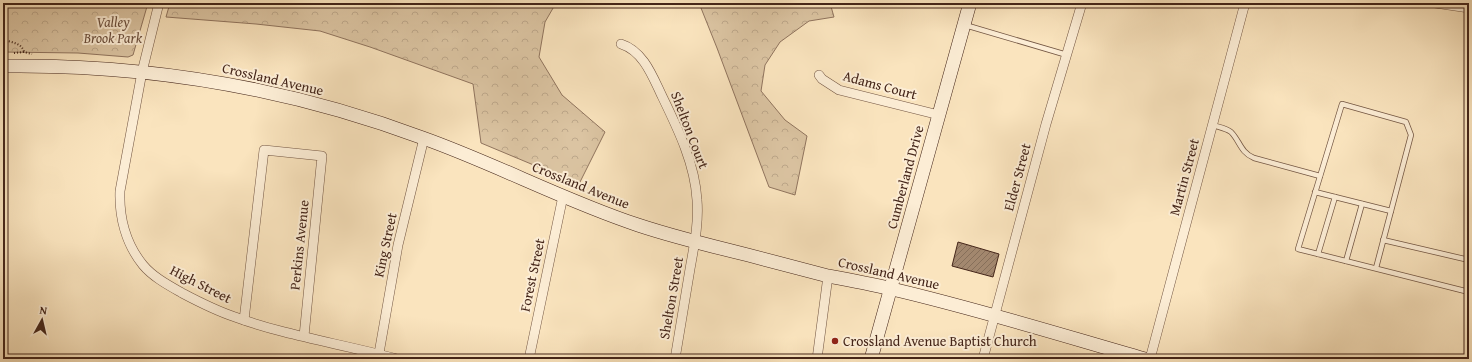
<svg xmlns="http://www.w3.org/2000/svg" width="1472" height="362" viewBox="0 0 1472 362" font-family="'Gentium Book Plus',serif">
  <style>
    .forest { fill: url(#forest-crowns); stroke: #90745e }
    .building { fill: url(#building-hatch); stroke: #442519 }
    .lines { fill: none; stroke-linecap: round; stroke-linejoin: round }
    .service-casing { stroke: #725542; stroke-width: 6 }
    .minor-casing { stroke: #725542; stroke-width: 10 }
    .secondary-casing { stroke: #442519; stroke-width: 14 }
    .path { stroke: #442519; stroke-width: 2; stroke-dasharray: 1 2; stroke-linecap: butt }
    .service { stroke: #fcedd5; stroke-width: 4.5 }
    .minor { stroke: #fcedd5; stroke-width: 9 }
    .secondary { stroke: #fcedd5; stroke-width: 13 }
    .poi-dot { fill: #8f2418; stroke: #fcedd5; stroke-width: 1.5 }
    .labels { text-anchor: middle; stroke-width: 4; stroke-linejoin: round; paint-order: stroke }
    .park-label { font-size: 14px; font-style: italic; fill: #6a4d3b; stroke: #fcedd5 }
    .street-label { font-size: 14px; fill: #442519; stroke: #fcedd5 }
    .poi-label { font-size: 14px; fill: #442519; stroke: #fcedd5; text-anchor: start }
  </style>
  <defs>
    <pattern id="forest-crowns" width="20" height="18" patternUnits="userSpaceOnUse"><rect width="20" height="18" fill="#dbc4a2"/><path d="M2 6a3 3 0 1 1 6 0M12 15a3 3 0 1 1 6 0" fill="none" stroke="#bda88b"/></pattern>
    <pattern id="building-hatch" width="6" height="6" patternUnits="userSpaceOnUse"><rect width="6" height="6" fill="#a3886f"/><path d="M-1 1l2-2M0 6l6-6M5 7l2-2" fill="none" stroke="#866f5a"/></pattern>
  </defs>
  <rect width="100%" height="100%" fill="#fae4be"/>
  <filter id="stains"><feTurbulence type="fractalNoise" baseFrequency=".005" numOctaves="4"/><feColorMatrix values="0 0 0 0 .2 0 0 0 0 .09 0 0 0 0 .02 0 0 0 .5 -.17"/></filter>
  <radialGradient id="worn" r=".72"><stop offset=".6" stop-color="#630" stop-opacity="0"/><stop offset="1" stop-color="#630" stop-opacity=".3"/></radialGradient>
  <!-- forest -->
  <g class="forest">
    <path d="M3,3H148L133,55L128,57L78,53L3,52Z"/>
    <path d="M170,3H556L545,22L539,57L562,95L605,132L579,184L481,143L473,84L370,47L320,31L256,24L166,17Z"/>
    <path d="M699,3H830L834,17L809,21L780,42L765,65L761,91L785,120L807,136L795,195L769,187L717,48Z"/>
  </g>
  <!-- building -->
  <path class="building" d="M958,242L999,254L993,277L952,266Z"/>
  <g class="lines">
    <defs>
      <g id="service">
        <path d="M965,25L1067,55"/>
        <path d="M1213,125C1218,127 1226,128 1231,132C1240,141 1240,152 1254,158L1320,176"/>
        <path d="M1315,192L1391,211"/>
        <path d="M1383,240L1469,260"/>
        <path d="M1318,254L1335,197"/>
        <path d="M1346,261L1362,204"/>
        <path d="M1376,268L1411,135L1406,122L1342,104L1298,249L1469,292"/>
      </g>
      <g id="minor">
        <path d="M159,3L142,72L120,191C119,217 126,244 143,265C153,277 168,285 182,293C199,302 217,311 235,317C287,336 343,344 397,359"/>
        <path d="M1435,3L1469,8"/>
        <path d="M621,44C643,51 652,75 661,94C677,127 695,163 697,200C699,223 694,246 690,269C685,299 680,329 675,359"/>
        <path d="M819,75L822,79L839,90L939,115"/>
        <path d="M244,320L264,150L322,156L304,336"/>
        <path d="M378,359L398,245L424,138"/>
        <path d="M529,359L563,196"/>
        <path d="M817,359L828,276"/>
        <path d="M983,359L1046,124L1082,3"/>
        <path d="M1150,359L1245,3"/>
      </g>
      <g id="secondary">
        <path d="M3,66C146,64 289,88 423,138C496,164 565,201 638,225C674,237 711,246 748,255C774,262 801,269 828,276C850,280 871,284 892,289C978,309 1061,335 1145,359"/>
        <path d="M871,359L970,3"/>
      </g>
    </defs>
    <!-- service casing -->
    <use href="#service" class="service-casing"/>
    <!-- minor casing -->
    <use href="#minor" class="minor-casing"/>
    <!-- secondary casing -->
    <use href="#secondary" class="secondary-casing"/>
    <!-- path -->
    <g class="path">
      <path d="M3,40C11,42 22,43 24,52"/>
      <path d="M14,53L24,52L32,54"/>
    </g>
    <!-- service -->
    <use href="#service" class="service"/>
    <!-- minor -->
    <use href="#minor" class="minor"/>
    <!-- secondary -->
    <use href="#secondary" class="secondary"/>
  </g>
  <!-- markers -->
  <circle class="poi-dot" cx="835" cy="341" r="4"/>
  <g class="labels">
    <!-- park labels -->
    <g class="park-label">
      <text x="113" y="27">Valley<tspan x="113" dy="16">Brook Park</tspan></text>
    </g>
    <!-- street labels -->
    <g class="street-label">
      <text transform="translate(273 79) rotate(13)" y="5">Crossland Avenue</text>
      <text transform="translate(880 85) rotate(15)" y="5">Adams Court</text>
      <text transform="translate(690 130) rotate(69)" y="5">Shelton Court</text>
      <text transform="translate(905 177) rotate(-75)" y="5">Cumberland Drive</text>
      <text transform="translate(1017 177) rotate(-75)" y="5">Elder Street</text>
      <text transform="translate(1184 177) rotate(-75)" y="5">Martin Street</text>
      <text transform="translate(581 185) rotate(22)" y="5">Crossland Avenue</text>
      <text transform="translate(299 245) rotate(-84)" y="5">Perkins Avenue</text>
      <text transform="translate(385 245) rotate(-78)" y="5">King Street</text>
      <text transform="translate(889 273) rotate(13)" y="5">Crossland Avenue</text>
      <text transform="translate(532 275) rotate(-78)" y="5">Forest Street</text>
      <text transform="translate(201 284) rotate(27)" y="5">High Street</text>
      <text transform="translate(671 298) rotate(-80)" y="5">Shelton Street</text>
    </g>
    <!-- poi labels -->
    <g class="poi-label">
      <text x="843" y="346">Crossland Avenue Baptist Church</text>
    </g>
  </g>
  <!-- margin -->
  <rect width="1472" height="362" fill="none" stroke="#fae4be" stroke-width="16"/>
  <rect x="4" y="4" width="1464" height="354" fill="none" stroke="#442519" stroke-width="2"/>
  <rect x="8" y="8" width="1456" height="346" fill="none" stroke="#442519"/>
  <!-- north arrow -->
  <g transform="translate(42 320) rotate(8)" stroke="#fcedd5" stroke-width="3" paint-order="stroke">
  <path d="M0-3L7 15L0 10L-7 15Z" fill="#442519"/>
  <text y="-6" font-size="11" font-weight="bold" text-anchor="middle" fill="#442519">N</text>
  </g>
  <rect width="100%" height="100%" filter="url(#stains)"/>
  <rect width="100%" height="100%" fill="url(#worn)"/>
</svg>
